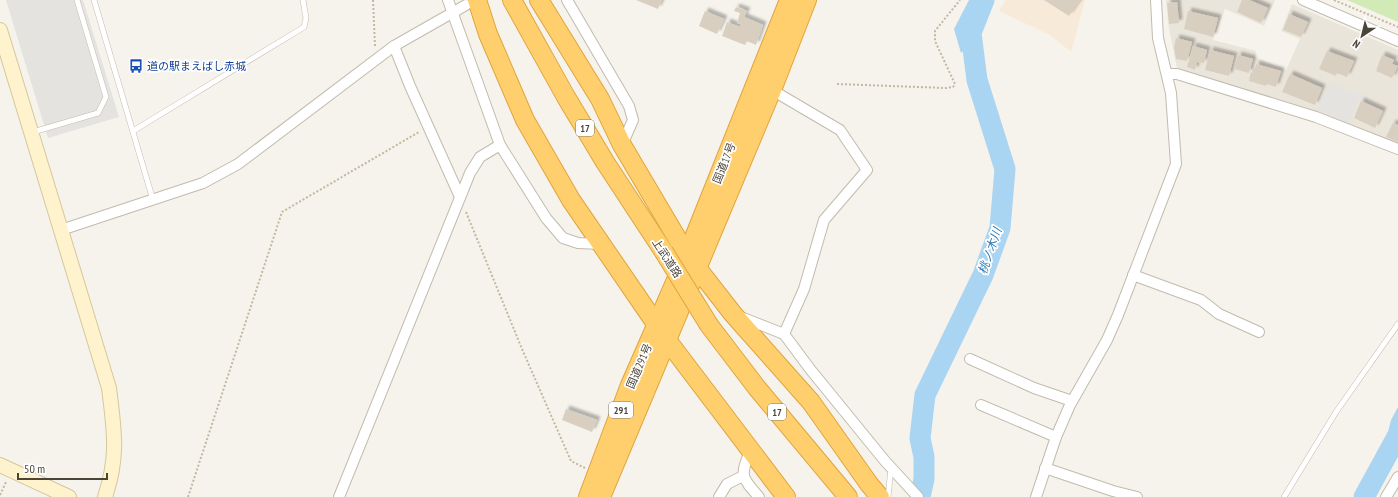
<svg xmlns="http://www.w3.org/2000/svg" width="1398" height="497" viewBox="0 0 1398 497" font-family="'PT Sans Narrow','Noto Sans JP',sans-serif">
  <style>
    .residential { fill: #eae5da }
    .commercial { fill: #f7ead8 }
    .green { fill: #d2eab5 }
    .parking { fill: #e5e3e0 }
    .water { fill: #a9d4f2 }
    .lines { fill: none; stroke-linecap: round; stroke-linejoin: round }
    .river { stroke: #a9d4f2; stroke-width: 21 }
    .building { fill: #d8cfc1; filter: url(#shadow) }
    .lane-casing { stroke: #c2bbae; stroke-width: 6 }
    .street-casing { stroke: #c2bbae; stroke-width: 12 }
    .secondary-casing { stroke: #d6c79b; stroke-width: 16 }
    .highway-casing { stroke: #e0a43c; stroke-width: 20 }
    .path { stroke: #c4b79f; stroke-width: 2; stroke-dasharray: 2 2; stroke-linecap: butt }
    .lane { stroke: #fff; stroke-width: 5 }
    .street { stroke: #fff; stroke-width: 10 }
    .secondary { stroke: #fff3cd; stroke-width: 14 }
    .highway { stroke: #ffcf6e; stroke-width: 18 }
    .highway-bridge-casing { stroke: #e0a43c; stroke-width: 20; stroke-linecap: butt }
    .highway-bridge { stroke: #ffcf6e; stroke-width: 18 }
    .labels { text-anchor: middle; stroke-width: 3.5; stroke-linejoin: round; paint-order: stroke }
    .shield { fill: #fff; stroke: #817c74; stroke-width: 1 }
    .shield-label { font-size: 10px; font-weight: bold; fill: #4b4439 }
    .transit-label { font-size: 11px; fill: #164399; stroke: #fff; text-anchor: start }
    .street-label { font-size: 11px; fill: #4b4439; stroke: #fff }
    .water-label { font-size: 12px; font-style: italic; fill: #2e7ab2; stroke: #fff }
  </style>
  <defs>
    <filter id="shadow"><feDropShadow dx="3.5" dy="-3.5" stdDeviation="1" flood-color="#0004"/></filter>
  </defs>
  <rect width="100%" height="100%" fill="#f6f3ec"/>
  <!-- residential -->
  <path class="residential" d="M1166,0H1275L1264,26L1225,9L1213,40L1256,51L1255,57L1286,70L1300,39L1281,31L1292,4L1398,50V143L1316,111L1178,73L1169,29Z"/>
  <!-- commercial -->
  <path class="commercial" d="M1006,0H1085L1071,52L1050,35L999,11Z"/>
  <!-- green -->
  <path class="green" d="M1347,0H1398V22Z"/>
  <!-- parking -->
  <g class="parking">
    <path d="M6,0H83L119,117L48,138Z"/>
    <path d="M1329,83L1369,97L1367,102L1359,99L1348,124L1316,111Z"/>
  </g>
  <!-- water -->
  <g class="water">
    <path d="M969,0H993L987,12L980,35L961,53L954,29Z"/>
    <path d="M1398,407V452L1372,497L1391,420Z"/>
  </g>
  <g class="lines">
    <!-- river -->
    <g class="river">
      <path d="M920,497L924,479V457L920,438L925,395L983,275L1000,228L1005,169L977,80L971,33L984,0"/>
      <path d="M1364,497L1398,435"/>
    </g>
  </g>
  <!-- building -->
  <g class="building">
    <path d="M636,0H662L658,9Z"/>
    <path d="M1044,0H1080L1069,16Z"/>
    <path d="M1242,0H1249L1268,8L1261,23L1237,12Z"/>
    <path d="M1177,2L1179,23L1169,24L1167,3Z"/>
    <path d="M736,7L747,11L744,17L763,25L756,45L747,41L745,45L722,36L727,22L740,27L741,24L737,23L740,13L734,11Z"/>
    <path d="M705,11L724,19L717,34L699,26Z"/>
    <path d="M1188,11L1218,18L1213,37L1184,29Z"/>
    <path d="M1289,14L1308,22L1301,37L1283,30Z"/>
    <path d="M1176,38L1192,42L1187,61L1176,59L1174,47Z"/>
    <path d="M1193,46L1207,50L1204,63L1197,62L1195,70L1187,67Z"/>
    <path d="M1210,50L1234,56L1229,76L1205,70Z"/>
    <path d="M1327,51L1354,61L1347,77L1337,73L1336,76L1319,69Z"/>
    <path d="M1238,55L1253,59L1249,73L1234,69Z"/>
    <path d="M1382,55L1394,60L1392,64L1398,66L1392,78L1376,71Z"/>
    <path d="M1256,64L1281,71L1276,87L1267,84L1266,86L1249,81L1251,72L1254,73Z"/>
    <path d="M1290,74L1322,88L1315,105L1282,92Z"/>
    <path d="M1361,101L1383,111L1375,128L1354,118Z"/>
    <path d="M1393,123L1398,125V142L1386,137Z"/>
    <path d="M566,409L597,420L592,432L562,420Z"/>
  </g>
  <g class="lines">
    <defs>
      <g id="lane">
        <path d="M94,0L153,200"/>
        <path d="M133,131L304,27L306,18L303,0"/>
        <path d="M33,132L98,113L106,97L77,0"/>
        <path d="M888,497L891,468"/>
        <path d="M1284,497L1336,412L1398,324"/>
      </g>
      <g id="street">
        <path d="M448,0L500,145L546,218L563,238L578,243L601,244"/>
        <path d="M567,0L629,106L633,120L622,145"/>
        <path d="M1303,0L1398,41"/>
        <path d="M394,46L410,86L460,197"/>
        <path d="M1167,74H1177L1316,117L1398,149"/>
        <path d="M772,90L840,130L867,170L824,220L804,289L784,334"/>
        <path d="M61,230L203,183L238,164L394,46L466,5"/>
        <path d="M1133,275L1201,300L1219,314L1259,332"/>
        <path d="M738,316L784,334L810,369L885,461L918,497"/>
        <path d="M970,359L1034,388L1072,401"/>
        <path d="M981,405L1056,437"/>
        <path d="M750,451C740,476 741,477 759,497"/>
        <path d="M1045,468L1113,491L1137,497"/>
        <path d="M339,497L470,173L480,157L500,145"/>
        <path d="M719,497L727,484L743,476"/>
        <path d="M1036,497L1056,437L1070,405L1107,340L1118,315L1176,164L1171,93L1158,38L1156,0"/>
        <path d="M1386,497L1398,477"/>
      </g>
      <g id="secondary">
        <path d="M0,30L109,388C114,429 119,456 105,497"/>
        <path d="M0,465L69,497"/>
      </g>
      <g id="highway">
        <path d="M477,0L488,34L525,120L571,200L667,340L786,497"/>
        <path d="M512,0L566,97L605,162L664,252"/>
        <path d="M539,0L600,99L622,145L687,255L733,314L811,402L869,484L880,497"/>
        <path d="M709,325L757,388L848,497"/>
        <path d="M588,497L630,385L687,255L789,0"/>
        <path d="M601,497L772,90L807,0"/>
      </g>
    </defs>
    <!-- lane casing -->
    <use href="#lane" class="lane-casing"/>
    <!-- street casing -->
    <use href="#street" class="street-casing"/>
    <!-- secondary casing -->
    <use href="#secondary" class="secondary-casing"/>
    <!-- highway casing -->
    <use href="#highway" class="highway-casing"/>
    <!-- path -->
    <g class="path">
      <path d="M373,0L375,46"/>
      <path d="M1334,0L1398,27"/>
      <path d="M837,84L946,88L953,87L955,84L935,41V31L960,0"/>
      <path d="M466,212L522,349L571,461L585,468"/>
      <path d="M0,495L6,482"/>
      <path d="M188,497L282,212L419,132"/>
    </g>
    <!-- lane -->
    <use href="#lane" class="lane"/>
    <!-- street -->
    <use href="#street" class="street"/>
    <!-- secondary -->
    <use href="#secondary" class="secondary"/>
    <!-- highway -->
    <use href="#highway" class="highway"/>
    <defs>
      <path id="highway-bridge" d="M664,252L709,325"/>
    </defs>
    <!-- highway-bridge casing -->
    <use href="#highway-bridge" class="highway-bridge-casing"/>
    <!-- highway-bridge -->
    <use href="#highway-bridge" class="highway-bridge"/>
  </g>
  <!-- icons -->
  <defs>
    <symbol id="bus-bare" viewBox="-9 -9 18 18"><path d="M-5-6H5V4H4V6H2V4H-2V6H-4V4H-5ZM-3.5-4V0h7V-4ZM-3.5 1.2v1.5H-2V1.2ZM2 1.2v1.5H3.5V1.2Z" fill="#1a4fb4" stroke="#fff" stroke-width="2.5" paint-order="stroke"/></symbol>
  </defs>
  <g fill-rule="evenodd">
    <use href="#bus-bare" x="126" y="56" width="20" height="20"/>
  </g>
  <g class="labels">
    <!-- shield labels -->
    <g class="shield">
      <rect x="576" y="120" width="18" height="16" rx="3"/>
      <rect x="609" y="402" width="24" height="16" rx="3"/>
      <rect x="768" y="404" width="18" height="16" rx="3"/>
    </g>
    <g class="shield-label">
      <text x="585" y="132">17</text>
      <text x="621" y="414">291</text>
      <text x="777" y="416">17</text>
    </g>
    <!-- transit labels -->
    <g class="transit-label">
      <text x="147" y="70">道の駅まえばし赤城</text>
    </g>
    <!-- street labels -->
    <g class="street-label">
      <text transform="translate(724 163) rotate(-68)" y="4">国道17号</text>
      <text transform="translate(667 258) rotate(57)" y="4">上武道路</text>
      <text transform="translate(639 366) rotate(-67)" y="4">国道291号</text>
    </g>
    <!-- water labels -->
    <g class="water-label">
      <text transform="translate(990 251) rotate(-71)" y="4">桃ノ木川</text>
    </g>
  </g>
  <!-- north arrow -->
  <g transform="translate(1362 36) rotate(215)" stroke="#ffffff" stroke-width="3" paint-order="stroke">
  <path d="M0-3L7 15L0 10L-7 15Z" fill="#4b4439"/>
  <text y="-6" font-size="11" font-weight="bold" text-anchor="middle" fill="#4b4439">N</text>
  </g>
  <!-- scale -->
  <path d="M18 473v6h89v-6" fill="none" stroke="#4b4439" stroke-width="2"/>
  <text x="24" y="473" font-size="12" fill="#4b4439" stroke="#ffffff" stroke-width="3" paint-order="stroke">50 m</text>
</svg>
